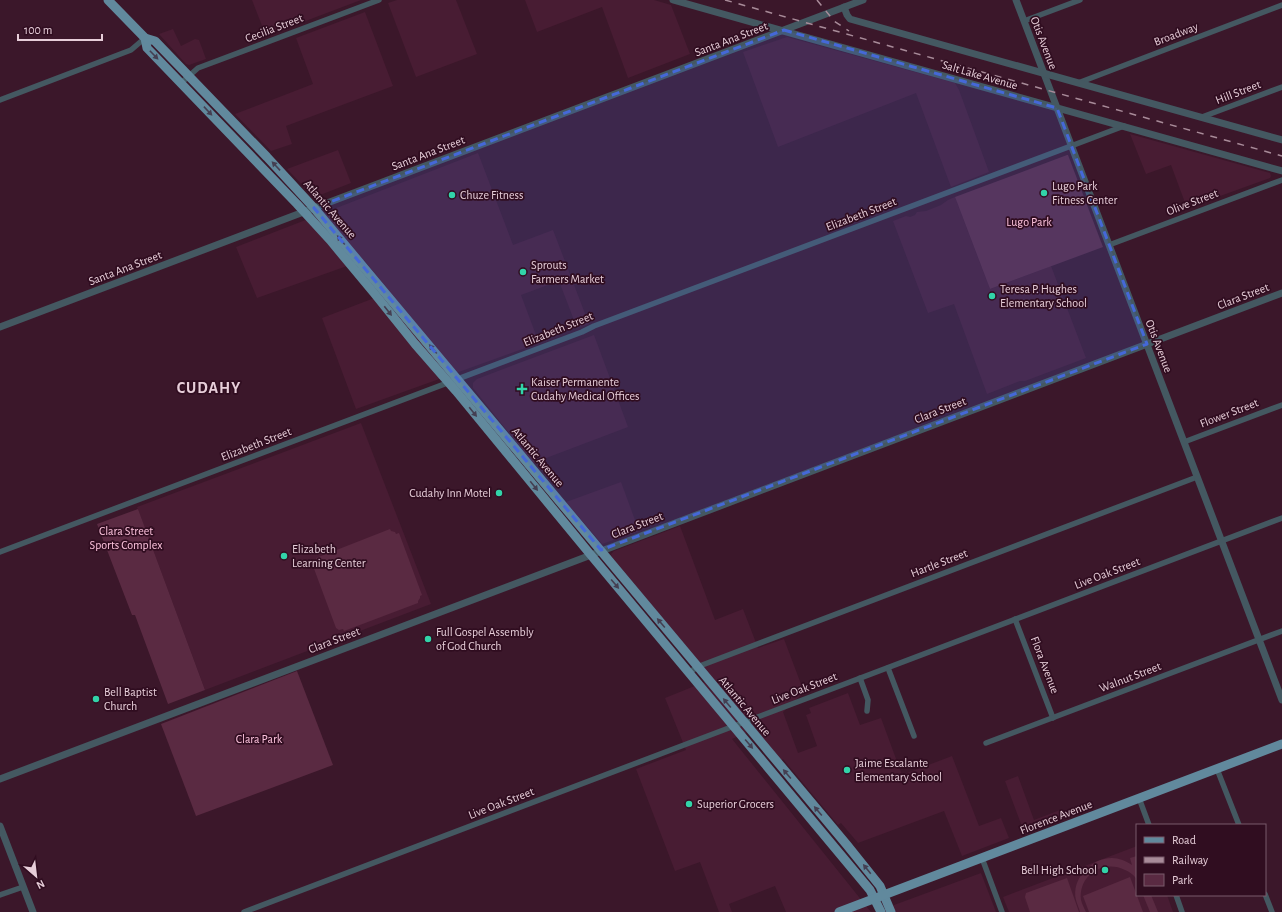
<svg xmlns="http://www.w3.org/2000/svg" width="1282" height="912" viewBox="0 0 1282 912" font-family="'Alegreya Sans',sans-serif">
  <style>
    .built { fill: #481c33 }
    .green { fill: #5a2a42 }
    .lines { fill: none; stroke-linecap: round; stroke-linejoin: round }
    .minor { stroke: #445861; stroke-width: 5.5 }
    .tertiary { stroke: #445861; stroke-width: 7 }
    .primary { stroke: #61899d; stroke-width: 9 }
    .rail { stroke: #a88b99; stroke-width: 1.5; stroke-dasharray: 7 7; stroke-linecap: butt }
    .oneway { fill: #443f52 }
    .marked { fill: #4568d8; fill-opacity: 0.2; stroke: #4568d8; stroke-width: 3; stroke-dasharray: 8 5; stroke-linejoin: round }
    .poi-dot { fill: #32d4a9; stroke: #300d20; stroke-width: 1.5 }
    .labels { text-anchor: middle; stroke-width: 3.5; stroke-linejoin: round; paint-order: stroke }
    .street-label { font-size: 12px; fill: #e7ced9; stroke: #300d20 }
    .poi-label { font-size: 12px; fill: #e7ced9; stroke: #300d20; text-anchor: start }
    .park-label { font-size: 12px; fill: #fec4de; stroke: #300d20 }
    .district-label { font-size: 16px; font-weight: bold; letter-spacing: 1px; fill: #e7ced9; stroke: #300d20 }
  </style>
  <rect width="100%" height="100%" fill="#3b172a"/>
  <!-- built -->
  <g class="built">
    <path d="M252,0H361L266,36Z"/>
    <path d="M397,0H456L477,54L416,77L388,3Z"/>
    <path d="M525,0H654L671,5L690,54L628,78L602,7L537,32Z"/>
    <path d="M365,12L393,86L286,126L292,144L271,151L235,114L313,84L296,38Z"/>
    <path d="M173,29L181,46L195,39L199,40L206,59L189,65L186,64L159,34Z"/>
    <path d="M787,37L955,83L959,90L989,172L951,187L916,93L778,147L743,52Z"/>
    <path d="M1130,134L1270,173L1271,176L1270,178L1187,208L1171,165L1146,174Z"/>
    <path d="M338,150L351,183L315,197H314L287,169Z"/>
    <path d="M478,153L513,245L553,230L589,324L577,328L559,281L556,282L521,295L539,343L356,409L322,318L390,292L364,260L257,298L236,247Z"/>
    <path d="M955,197L990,289L1051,266L1086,358L1025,381H1020L987,394L954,304L928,313L893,221L906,216L910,217L915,215L917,212L926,211L941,205L948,200Z"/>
    <path d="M594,335L628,427L533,463L473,388V383L477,379Z"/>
    <path d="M361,423L431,604L205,690L137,507Z"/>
    <path d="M621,482L639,531L602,544L566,502Z"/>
    <path d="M680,526L715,620L743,609L758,648L784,639L804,692L783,712L798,753L817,746L806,715L811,713L809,708L848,693L860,725L881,718L902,775L952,756L979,826L1001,818L1009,838L962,856L944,811L858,843L841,823L838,825L783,759L780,761L755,729L732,739L871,912H786L775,886L729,904L732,912H719L700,862L675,871L636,769L686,750L665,698L712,679L612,557L611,554L614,551Z"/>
    <path d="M1018,776L1034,820L1060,810L1063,818L1024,832L1005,781Z"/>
    <path d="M1137,846V895H1167L1173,912H1009L1003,897Z"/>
    <path d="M981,873L996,912H875Z"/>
  </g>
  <!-- green -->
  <g class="green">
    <path d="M1067,155H1068L1103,247L990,289L955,197Z"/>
    <path d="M138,509L205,690L168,704L135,615H132L97,524Z"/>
    <path d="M390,529L391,531L395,532L396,534L399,533L422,595L420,596V598L418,601V603L344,631L343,629L339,630L336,628L313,566L315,565V563L317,560L316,558Z"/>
    <path d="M297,671L333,765L196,816L161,724Z"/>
    <path d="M1137,856V880C1135,876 1130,872 1125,870C1104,859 1078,875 1081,900C1082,904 1084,908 1086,912H1080C1079,908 1077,904 1076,900C1071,879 1091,858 1112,858C1119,858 1126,861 1132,865L1130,858Z"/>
    <path d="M1130,877L1143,912H1089L1083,896Z"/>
    <path d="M1067,878L1079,912H1030L1025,897L1026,893Z"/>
    <path d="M1143,895H1151L1158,912H1150Z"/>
  </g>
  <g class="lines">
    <!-- minor -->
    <g class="minor">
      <path d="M1024,21L1080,0"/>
      <path d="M181,83L198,68L379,0"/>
      <path d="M1078,83L1282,5"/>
      <path d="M0,100L131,50L145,38"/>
      <path d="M1202,117L1282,87"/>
      <path d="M1109,245L1282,180"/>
      <path d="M1184,442L1282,405"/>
      <path d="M0,552L582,332L594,326L1124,126"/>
      <path d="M1015,619L1053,718"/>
      <path d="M888,668L914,736"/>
      <path d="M689,673L697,667L1197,477"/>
      <path d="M860,678L868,700L867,711"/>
      <path d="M986,743L1282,631"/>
      <path d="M1217,769L1239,825"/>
      <path d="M1139,798L1149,825"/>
      <path d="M982,858L1002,912"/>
      <path d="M1265,894L1272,912"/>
      <path d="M0,895L23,887"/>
      <path d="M1176,895L1182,912"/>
      <path d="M244,912L1282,518"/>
    </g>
    <!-- tertiary -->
    <g class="tertiary">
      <path d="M673,0L1282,171"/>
      <path d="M1016,0L1282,700"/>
      <path d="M844,7L847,15L850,19L1282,140"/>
      <path d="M0,327L863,0"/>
      <path d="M0,779L1282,293"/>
      <path d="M0,826L33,912"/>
    </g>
    <!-- primary -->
    <g class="primary">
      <path d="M108,0L145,38L147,48L297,204L330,240L374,293L415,344L456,391L590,554L870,890L881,912"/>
      <path d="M145,38L155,41L267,157L314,208L847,845L880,886L891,912"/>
      <path d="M839,912L1282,744"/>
    </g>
    <!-- rail -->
    <g class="rail">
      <path d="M725,0L1282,156"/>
      <path d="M817,0L834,21L849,31"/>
    </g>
  </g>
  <!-- one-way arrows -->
  <defs><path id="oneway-solid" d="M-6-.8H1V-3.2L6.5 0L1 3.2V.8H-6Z"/></defs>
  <g class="oneway">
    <use href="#oneway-solid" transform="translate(154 55) rotate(46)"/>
    <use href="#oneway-solid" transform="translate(208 111) rotate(47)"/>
    <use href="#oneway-solid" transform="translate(276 166) rotate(-133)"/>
    <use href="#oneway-solid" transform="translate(341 240) rotate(-130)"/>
    <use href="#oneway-solid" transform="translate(388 311) rotate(52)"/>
    <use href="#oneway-solid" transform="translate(433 349) rotate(-130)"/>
    <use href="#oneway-solid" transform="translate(473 412) rotate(51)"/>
    <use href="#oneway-solid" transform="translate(534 486) rotate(51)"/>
    <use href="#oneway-solid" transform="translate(615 584) rotate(50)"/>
    <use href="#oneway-solid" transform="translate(661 623) rotate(-130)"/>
    <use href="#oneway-solid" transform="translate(727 703) rotate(-130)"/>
    <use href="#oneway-solid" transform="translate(749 744) rotate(50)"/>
    <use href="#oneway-solid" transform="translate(787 774) rotate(-130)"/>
    <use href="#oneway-solid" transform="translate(818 811) rotate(-130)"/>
    <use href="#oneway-solid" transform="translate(867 869) rotate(-129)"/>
  </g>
  <!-- marked area -->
  <path class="marked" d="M784,30L1057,108L1147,344L601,550L314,208Z"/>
  <!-- markers -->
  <g class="poi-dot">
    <circle cx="1044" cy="193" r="4"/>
    <circle cx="452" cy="195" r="4"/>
    <circle cx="523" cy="272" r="4"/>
    <circle cx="992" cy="296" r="4"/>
    <path d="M520 383h4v4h4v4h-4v4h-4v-4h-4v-4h4z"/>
    <circle cx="499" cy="493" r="4"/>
    <circle cx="284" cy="556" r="4"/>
    <circle cx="428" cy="639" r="4"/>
    <circle cx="96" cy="699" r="4"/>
    <circle cx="847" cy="770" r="4"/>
    <circle cx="689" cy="804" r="4"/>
    <circle cx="1105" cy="870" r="4"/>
  </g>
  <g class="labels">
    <!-- street labels -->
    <g class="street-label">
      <text transform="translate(274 28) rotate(-21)" y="4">Cecilia Street</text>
      <text transform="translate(1176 34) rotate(-21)" y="4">Broadway</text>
      <text transform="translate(731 39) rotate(-21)" y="4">Santa Ana Street</text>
      <text transform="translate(1044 43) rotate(69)" y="4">Otis Avenue</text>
      <text transform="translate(980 75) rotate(16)" y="4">Salt Lake Avenue</text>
      <text transform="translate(1238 92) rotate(-21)" y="4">Hill Street</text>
      <text transform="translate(428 153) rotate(-21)" y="4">Santa Ana Street</text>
      <text transform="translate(1192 202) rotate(-21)" y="4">Olive Street</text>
      <text transform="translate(330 209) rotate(49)" y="4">Atlantic Avenue</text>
      <text transform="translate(861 214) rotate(-21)" y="4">Elizabeth Street</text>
      <text transform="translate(125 268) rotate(-21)" y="4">Santa Ana Street</text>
      <text transform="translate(1243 296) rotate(-21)" y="4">Clara Street</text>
      <text transform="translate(558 329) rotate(-22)" y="4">Elizabeth Street</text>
      <text transform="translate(1159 346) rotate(69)" y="4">Otis Avenue</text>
      <text transform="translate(940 410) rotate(-21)" y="4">Clara Street</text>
      <text transform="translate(1229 413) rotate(-21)" y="4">Flower Street</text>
      <text transform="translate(256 444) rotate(-21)" y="4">Elizabeth Street</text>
      <text transform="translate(538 457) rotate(50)" y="4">Atlantic Avenue</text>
      <text transform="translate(637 525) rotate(-21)" y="4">Clara Street</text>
      <text transform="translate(939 563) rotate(-21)" y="4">Hartle Street</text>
      <text transform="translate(1107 573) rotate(-21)" y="4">Live Oak Street</text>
      <text transform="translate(334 640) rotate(-21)" y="4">Clara Street</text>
      <text transform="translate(1045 665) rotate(69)" y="4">Flora Avenue</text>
      <text transform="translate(1130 677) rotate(-21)" y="4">Walnut Street</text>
      <text transform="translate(804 688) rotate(-21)" y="4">Live Oak Street</text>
      <text transform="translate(745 706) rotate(50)" y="4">Atlantic Avenue</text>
      <text transform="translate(501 803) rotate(-21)" y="4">Live Oak Street</text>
      <text transform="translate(1056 817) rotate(-21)" y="4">Florence Avenue</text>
    </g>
    <!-- poi labels -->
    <g class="poi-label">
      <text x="1052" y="190">Lugo Park<tspan x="1052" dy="14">Fitness Center</tspan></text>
      <text x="460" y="199">Chuze Fitness</text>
      <text x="531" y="269">Sprouts<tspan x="531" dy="14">Farmers Market</tspan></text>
      <text x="1000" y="293">Teresa P. Hughes<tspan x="1000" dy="14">Elementary School</tspan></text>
      <text x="531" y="386">Kaiser Permanente<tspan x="531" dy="14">Cudahy Medical Offices</tspan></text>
      <text x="491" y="497" text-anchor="end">Cudahy Inn Motel</text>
      <text x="292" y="553">Elizabeth<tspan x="292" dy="14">Learning Center</tspan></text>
      <text x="436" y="636">Full Gospel Assembly<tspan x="436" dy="14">of God Church</tspan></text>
      <text x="104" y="696">Bell Baptist<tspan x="104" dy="14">Church</tspan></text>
      <text x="855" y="767">Jaime Escalante<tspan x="855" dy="14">Elementary School</tspan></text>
      <text x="697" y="808">Superior Grocers</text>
      <text x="1097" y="874" text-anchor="end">Bell High School</text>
    </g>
    <!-- park labels -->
    <g class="park-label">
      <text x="1029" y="226">Lugo Park</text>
      <text x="126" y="535">Clara Street<tspan x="126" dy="14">Sports Complex</tspan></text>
      <text x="259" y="743">Clara Park</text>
    </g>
    <!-- district labels -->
    <g class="district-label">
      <text x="209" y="393">CUDAHY</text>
    </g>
  </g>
  <!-- legend -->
  <rect x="1136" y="824" width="130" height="72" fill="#300d20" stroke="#795a6a"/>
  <rect x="1144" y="837" width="20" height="6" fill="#61899d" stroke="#795a6a"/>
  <text x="1172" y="844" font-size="12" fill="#e7ced9">Road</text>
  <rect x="1144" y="857" width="20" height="6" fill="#a88b99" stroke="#795a6a"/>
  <text x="1172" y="864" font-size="12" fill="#e7ced9">Railway</text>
  <rect x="1144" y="874" width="20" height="12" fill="#5a2a42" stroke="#795a6a"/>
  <text x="1172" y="884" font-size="12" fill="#e7ced9">Park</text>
  <!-- north arrow -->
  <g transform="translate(36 876) rotate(152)" stroke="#300d20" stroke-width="3" paint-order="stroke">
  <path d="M0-3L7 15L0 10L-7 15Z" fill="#e7ced9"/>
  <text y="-6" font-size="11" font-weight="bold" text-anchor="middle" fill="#e7ced9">N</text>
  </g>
  <!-- scale -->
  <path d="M18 34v6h84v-6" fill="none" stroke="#e7ced9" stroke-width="2"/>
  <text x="24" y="34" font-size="12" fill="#e7ced9" stroke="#300d20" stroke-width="3" paint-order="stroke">100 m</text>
</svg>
